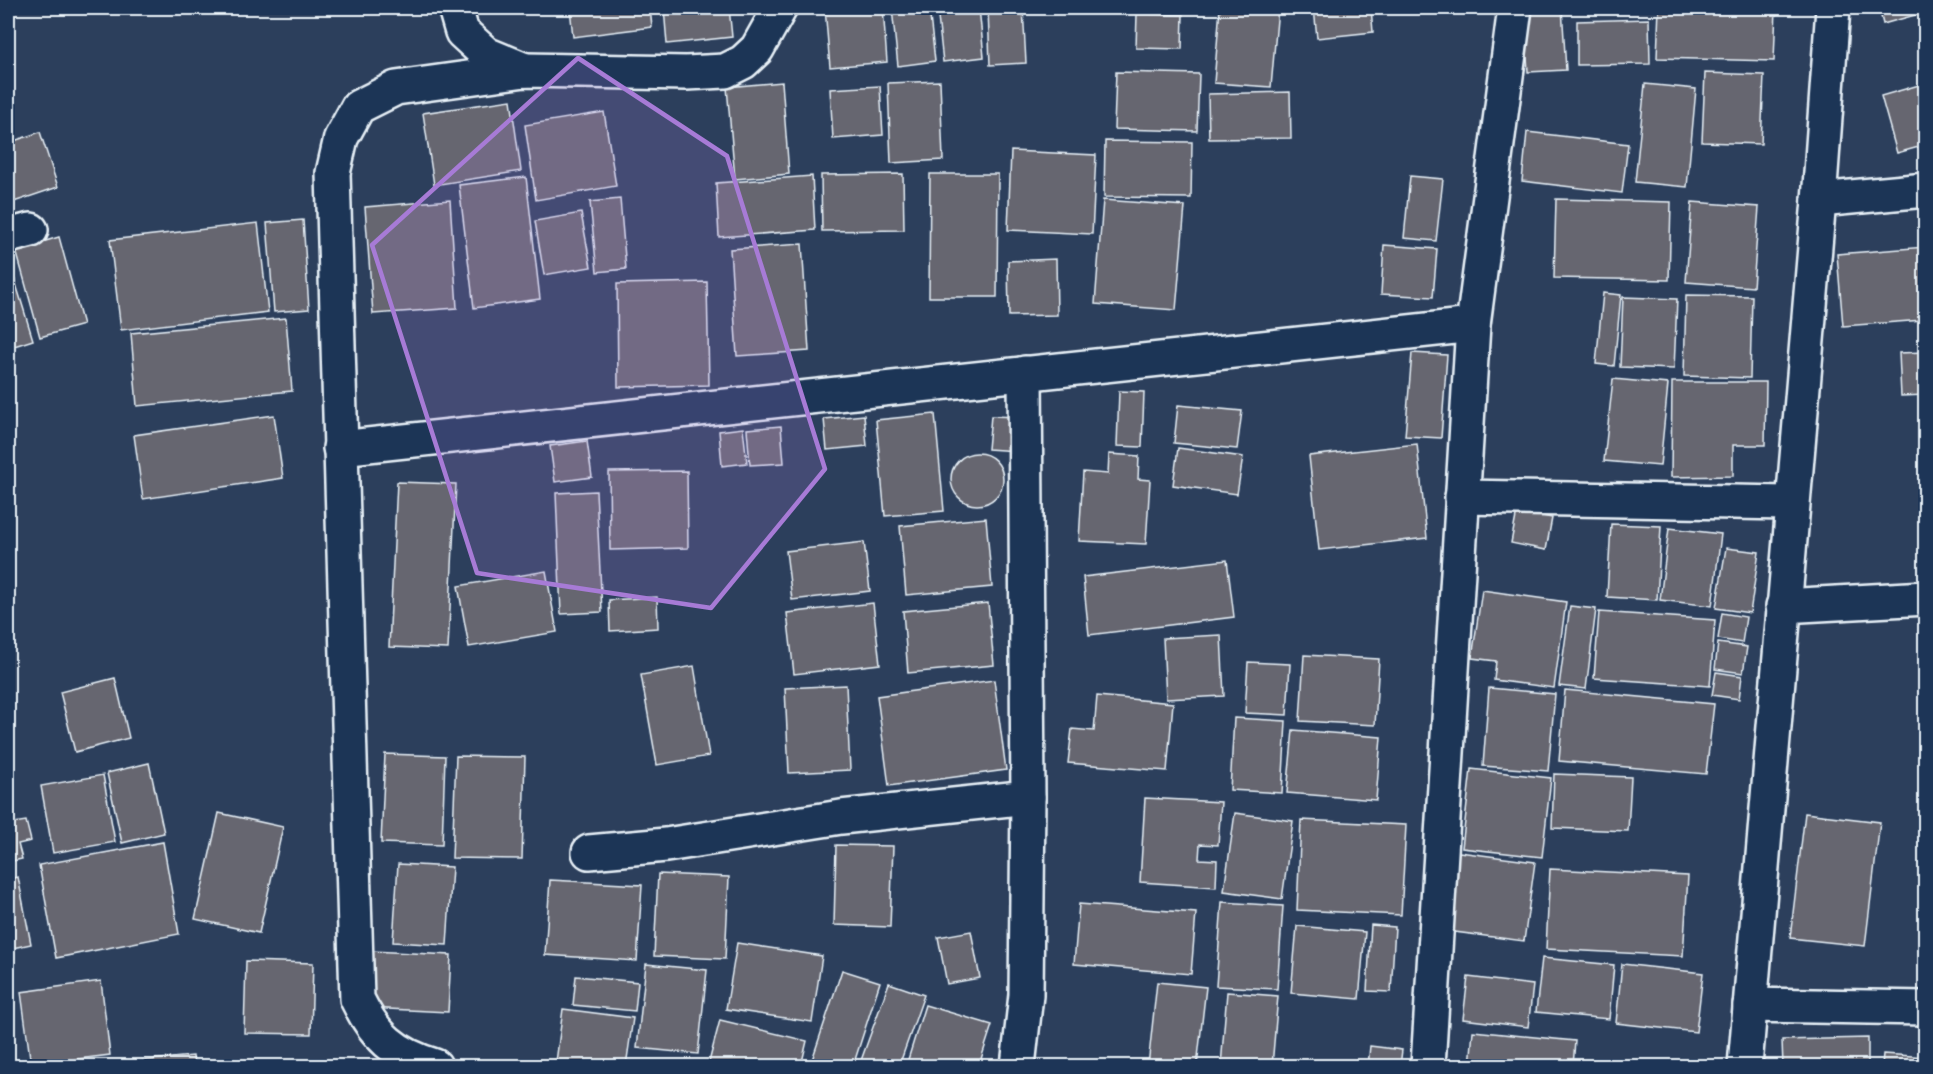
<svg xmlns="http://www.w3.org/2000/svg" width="1933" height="1074" viewBox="0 0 1933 1074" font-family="Mali,sans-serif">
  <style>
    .building { fill: #666670; stroke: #e8f1f8; stroke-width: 1.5 }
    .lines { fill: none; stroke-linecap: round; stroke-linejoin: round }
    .minor-casing { stroke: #e8f1f8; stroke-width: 38 }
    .minor { stroke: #1d3557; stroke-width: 33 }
    .marked { fill: #a77bd6; fill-opacity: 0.2; stroke: #a77bd6; stroke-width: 4.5; stroke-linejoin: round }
  </style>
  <rect width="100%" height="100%" fill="#2c3f5c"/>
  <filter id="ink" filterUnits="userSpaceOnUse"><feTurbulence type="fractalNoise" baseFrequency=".0167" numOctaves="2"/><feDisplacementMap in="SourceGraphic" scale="12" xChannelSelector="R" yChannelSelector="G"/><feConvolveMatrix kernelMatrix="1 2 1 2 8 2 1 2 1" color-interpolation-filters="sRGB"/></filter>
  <g filter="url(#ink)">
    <!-- building -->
    <g class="building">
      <path d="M497,8H560V9L497,14Z"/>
      <path d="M570,8H650L652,27L573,37Z"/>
      <path d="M664,8H729L732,37L667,44Z"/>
      <path d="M825,8H883L887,62L830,67Z"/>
      <path d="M892,8H929L935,61L898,66Z"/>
      <path d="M937,8H979L984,57L943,62Z"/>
      <path d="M988,8H1023L1026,63L990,65Z"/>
      <path d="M1136,8H1183V10Z"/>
      <path d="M1220,8H1278L1271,87L1214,83Z"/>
      <path d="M1314,8H1371L1373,32L1317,38Z"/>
      <path d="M1524,8H1562L1566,70L1528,72Z"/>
      <path d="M1659,8H1776L1774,61L1657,58Z"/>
      <path d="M1879,8H1926V12L1883,24Z"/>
      <path d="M1137,14L1183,15L1182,49L1136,48Z"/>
      <path d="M1649,19L1650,64L1577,65V21Z"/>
      <path d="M1116,72L1199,74L1197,131L1114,129Z"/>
      <path d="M1705,73L1764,75L1761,144L1702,142Z"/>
      <path d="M940,81L943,160L891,163L888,83Z"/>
      <path d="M782,82L789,174L735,179L727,87Z"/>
      <path d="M1926,83V145L1897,153L1881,96Z"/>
      <path d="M1645,84L1696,89L1687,187L1635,182Z"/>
      <path d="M880,86L883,135L833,139L830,89Z"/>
      <path d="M1290,92L1291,138L1209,139L1208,94Z"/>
      <path d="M511,100L521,171L434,185L423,113Z"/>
      <path d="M604,112L616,186L536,200L525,125Z"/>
      <path d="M40,132L58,187L8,204V143Z"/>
      <path d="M1527,132L1628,144L1622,193L1522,181Z"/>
      <path d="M1105,141L1192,142L1191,198L1104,197Z"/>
      <path d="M1011,151L1096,155L1092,234L1008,230Z"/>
      <path d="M903,174L904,230L822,231L821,175Z"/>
      <path d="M930,174H998L997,297H929Z"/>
      <path d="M812,176L815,230L719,237L716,183Z"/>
      <path d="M1410,176L1443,179L1436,241L1404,238Z"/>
      <path d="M526,177L540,299L474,308L459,185Z"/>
      <path d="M620,199L626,269L597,272L590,202Z"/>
      <path d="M1556,199L1671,202L1669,280L1554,278Z"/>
      <path d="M450,200L457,308L373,314L365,207Z"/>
      <path d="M1103,200L1185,206L1176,310L1095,304Z"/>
      <path d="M1692,202L1759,207L1753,287L1686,282Z"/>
      <path d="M581,213L591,267L544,275L535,221Z"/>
      <path d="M303,220L309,309L274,312L267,223Z"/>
      <path d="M258,223L268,312L121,330L110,240Z"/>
      <path d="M59,237L83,325L40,337L16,250Z"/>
      <path d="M802,244L809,351L737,356L730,249Z"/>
      <path d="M1384,245L1437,249L1433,297L1381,294Z"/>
      <path d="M1926,247V296L1921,297L1923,320L1843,326L1837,254Z"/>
      <path d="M1056,259L1057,315L1009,316L1008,261Z"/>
      <path d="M8,261H9L33,340L8,348Z"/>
      <path d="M707,282L709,385L618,387L617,284Z"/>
      <path d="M1603,293L1621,295L1614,366L1596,364Z"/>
      <path d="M1686,295L1752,296L1750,378L1684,376Z"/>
      <path d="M1623,297L1677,299L1674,369L1620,367Z"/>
      <path d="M286,318L292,391L137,406L131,333Z"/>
      <path d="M1926,352V395L1901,396L1899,353Z"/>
      <path d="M1412,353L1447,355L1441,438L1405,436Z"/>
      <path d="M1613,379L1668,384L1660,466L1604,461Z"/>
      <path d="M1672,382H1766L1765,445H1733V476L1671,477Z"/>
      <path d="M1119,391L1144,392L1142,447L1117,446Z"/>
      <path d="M1178,405L1242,411L1237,449L1174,443Z"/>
      <path d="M935,414L944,511L885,516L876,420Z"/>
      <path d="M274,415L283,478L143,499L134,435Z"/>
      <path d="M864,415L867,446L827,450L824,419Z"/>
      <path d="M991,416L1020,417L1017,451L988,449Z"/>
      <path d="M781,426L784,463L750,465L747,429Z"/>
      <path d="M743,428L747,463L722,466L719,431Z"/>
      <path d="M587,441L592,477L555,482L550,446Z"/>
      <path d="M1417,444L1427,538L1319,550L1309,456Z"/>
      <path d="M1178,448L1243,457L1237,494L1173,485Z"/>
      <circle cx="977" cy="479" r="26"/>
      <path d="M1109,454L1139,456L1138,479L1150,480L1146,544L1079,541L1083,472L1108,474Z"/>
      <path d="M687,471L688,548L610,550L609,472Z"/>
      <path d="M397,482L456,484L448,649L389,647Z"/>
      <path d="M596,491L602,612L561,614L556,493Z"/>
      <path d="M1517,511L1552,518L1546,550L1511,543Z"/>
      <path d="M986,518L992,587L906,595L900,526Z"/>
      <path d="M1611,524L1661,526L1657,600L1607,597Z"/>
      <path d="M1669,528L1721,534L1712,606L1660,600Z"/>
      <path d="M864,542L870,591L792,600L786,551Z"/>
      <path d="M1726,548L1759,552L1750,613L1716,608Z"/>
      <path d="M1227,560L1234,617L1089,635L1083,577Z"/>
      <path d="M546,571L557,632L469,647L458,586Z"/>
      <path d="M1482,590L1566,602L1554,688L1494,680L1496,661L1472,658Z"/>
      <path d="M657,597L658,628L610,631L609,600Z"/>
      <path d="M873,603L880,664L794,674L787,613Z"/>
      <path d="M988,603L994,665L908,673L903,611Z"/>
      <path d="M1570,606L1596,609L1586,689L1559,686Z"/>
      <path d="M1599,612L1715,620L1710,686L1594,678Z"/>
      <path d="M1722,613L1746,617L1742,643L1718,639Z"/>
      <path d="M1221,635L1224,696L1166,699L1163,638Z"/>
      <path d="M1718,643L1747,647L1743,673L1715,669Z"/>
      <path d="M1304,655L1379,659L1375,725L1300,721Z"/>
      <path d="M1248,662L1290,664L1287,715L1245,713Z"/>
      <path d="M694,666L709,756L657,765L641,675Z"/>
      <path d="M1716,672L1742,676L1739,699L1712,695Z"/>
      <path d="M115,678L129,738L75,752L60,692Z"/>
      <path d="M994,680L1006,770L889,786L877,696Z"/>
      <path d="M846,685L850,770L789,773L785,688Z"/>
      <path d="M1489,688L1555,694L1548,771L1483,766Z"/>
      <path d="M1565,690L1714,704L1706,774L1559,761Z"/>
      <path d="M1097,696L1173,703L1167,771L1068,763L1072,729L1094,731Z"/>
      <path d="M1234,718L1286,721L1282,793L1230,790Z"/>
      <path d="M1293,730L1381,737L1376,800L1287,793Z"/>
      <path d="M385,754L445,756L442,845L381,843Z"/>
      <path d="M456,756L525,757L522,859L452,858Z"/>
      <path d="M149,763L164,833L122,843L107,773Z"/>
      <path d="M1471,769L1551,778L1542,857L1462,848Z"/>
      <path d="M1554,774L1631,777L1628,831L1552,828Z"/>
      <path d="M103,775L115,842L53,853L41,786Z"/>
      <path d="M1145,798L1221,802L1218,845L1200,844L1199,859L1217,860L1216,887L1140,882Z"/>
      <path d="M8,799L14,823L26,821L31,841L18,844L22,859L8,862Z"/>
      <path d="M219,813L283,827L259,933L195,919Z"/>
      <path d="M1235,813L1293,821L1282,899L1224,891Z"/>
      <path d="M1805,813L1880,822L1865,946L1790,938Z"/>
      <path d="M1301,820L1406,825L1401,915L1297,910Z"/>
      <path d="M163,842L179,934L56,958L39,865Z"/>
      <path d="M836,845L893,846L890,927L834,925Z"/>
      <path d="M1459,852L1535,862L1524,941L1447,931Z"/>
      <path d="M398,864L452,867L447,945L393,942Z"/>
      <path d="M1550,869L1688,876L1683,956L1546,949Z"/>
      <path d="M658,874L729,877L725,959L654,956Z"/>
      <path d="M18,877L31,944L8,949V879Z"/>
      <path d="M550,880L642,885L637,961L545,955Z"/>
      <path d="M1222,902L1283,906L1277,989L1216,986Z"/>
      <path d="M1079,904L1196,913L1191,974L1074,964Z"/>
      <path d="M1371,925L1395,927L1391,992L1367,991Z"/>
      <path d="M1297,926L1365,932L1359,999L1291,993Z"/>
      <path d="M971,931L980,978L947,984L938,937Z"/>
      <path d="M737,943L822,956L812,1022L726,1009Z"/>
      <path d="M371,951L451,955L448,1012L368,1008Z"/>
      <path d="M1542,958L1614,965L1609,1019L1536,1012Z"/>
      <path d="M246,961L313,963L311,1034L244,1033Z"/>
      <path d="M646,964L707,970L698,1054L637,1048Z"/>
      <path d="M1622,964L1703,973L1696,1032L1616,1023Z"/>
      <path d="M842,970L880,982L853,1066H810Z"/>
      <path d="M576,976L638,982L635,1011L573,1005Z"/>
      <path d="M1468,977L1533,985L1528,1027L1463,1019Z"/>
      <path d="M101,981L110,1055L31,1065L21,992Z"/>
      <path d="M1157,982L1206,987L1197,1066H1148Z"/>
      <path d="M889,983L924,995L899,1066H859Z"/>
      <path d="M1227,992L1278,996L1272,1066H1221Z"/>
      <path d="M925,1005L992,1025L981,1059L990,1062L989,1066H906Z"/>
      <path d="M563,1009L633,1018L626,1066H591L556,1062Z"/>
      <path d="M720,1020L807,1041L801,1066H708Z"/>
      <path d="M1473,1031L1575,1041L1573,1066H1470Z"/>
      <path d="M1868,1038V1066H1783L1782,1040Z"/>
      <path d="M1370,1046L1402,1050L1400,1066H1368Z"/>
      <path d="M1883,1054L1926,1057V1066H1882Z"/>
      <path d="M193,1056L194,1066H116V1063Z"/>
      <path d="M97,1063V1066H70Z"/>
      <path d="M1617,1064L1650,1066H1617Z"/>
    </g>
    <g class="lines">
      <defs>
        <g id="minor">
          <path d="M455,8L462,32L486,54L525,70"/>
          <path d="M1819,200L1926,190"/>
          <path d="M8,236L31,230"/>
          <path d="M340,448L1473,325"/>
          <path d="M1462,497L1792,503"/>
          <path d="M1783,606L1926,598"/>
          <path d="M589,852L666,845L841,817L1028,797"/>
          <path d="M1750,1005L1926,1008"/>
          <path d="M435,1066C394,1054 375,1036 357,999L333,173L341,138L358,107L396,88L525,70L686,73L725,71L743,62L757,49L780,8"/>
          <path d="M1018,1066L1026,995L1028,797L1025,373"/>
          <path d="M1428,1066L1473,325L1515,8"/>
          <path d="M1745,1066L1819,200L1833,8"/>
        </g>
      </defs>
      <!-- minor casing -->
      <use href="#minor" class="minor-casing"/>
      <!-- minor -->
      <use href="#minor" class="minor"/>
    </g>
  </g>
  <!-- marked area -->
  <path class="marked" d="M578,58L727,156L825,469L711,608L477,573L372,245Z"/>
  <!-- margin -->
  <rect width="1933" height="1074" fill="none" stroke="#1d3557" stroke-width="30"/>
  <rect x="15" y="15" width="1903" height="1044" fill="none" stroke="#e8f1f8" stroke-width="2" filter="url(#ink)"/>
</svg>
